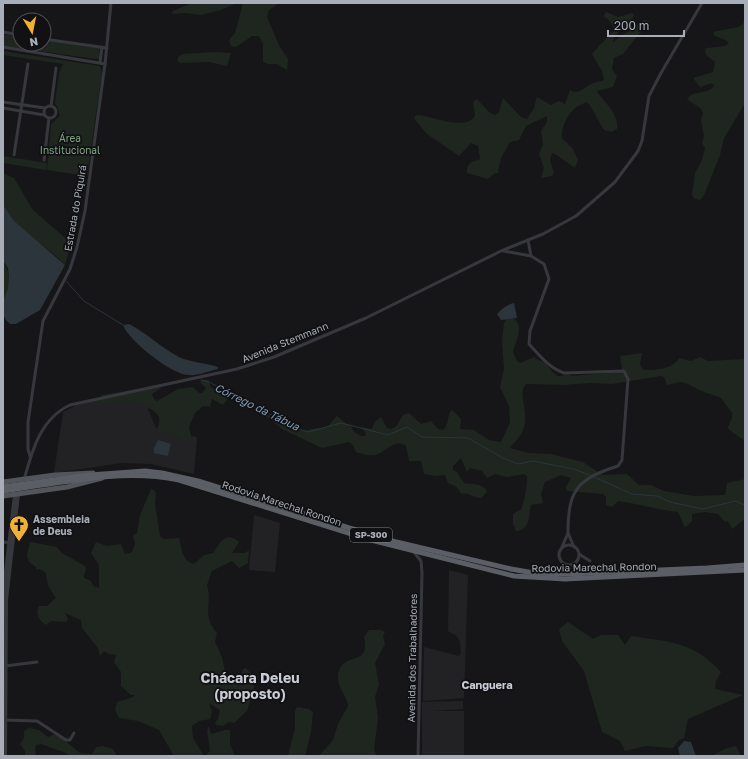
<svg xmlns="http://www.w3.org/2000/svg" width="748" height="759" viewBox="0 0 748 759" font-family="'Golos Text',sans-serif">
  <style>
    .built { fill: #222225 }
    .green { fill: #1e261f }
    .water { fill: #2c353c }
    .lines { fill: none; stroke-linecap: round; stroke-linejoin: round }
    .stream { stroke: #2c353c; stroke-width: 1 }
    .minor { stroke: #37383d; stroke-width: 3 }
    .tertiary { stroke: #37383d; stroke-width: 4 }
    .primary { stroke: #53555c; stroke-width: 5 }
    .trunk { stroke: #5b5e65; stroke-width: 5 }
    .labels { text-anchor: middle; stroke-width: 3.5; stroke-linejoin: round; paint-order: stroke }
    .shield { fill: #111113; stroke: #7b7e86; stroke-width: 1 }
    .shield-label { font-size: 9px; font-weight: bold; fill: #a8adb8 }
    .park-label { font-size: 10px; fill: #7fa381; stroke: #111113 }
    .street-label { font-size: 10px; fill: #a8adb8; stroke: #111113 }
    .poi-label { font-size: 10px; font-weight: bold; fill: #a8adb8; stroke: #111113; text-anchor: start }
    .water-label { font-size: 11px; font-style: italic; fill: #7f9bb3; stroke: #111113 }
    .neighbourhood-label { font-size: 11px; font-weight: bold; fill: #c9ccd4; stroke: #111113 }
    .district-label { font-size: 14px; font-weight: bold; fill: #c9ccd4; stroke: #111113 }
  </style>
  <rect width="100%" height="100%" fill="#161618"/>
  <!-- built -->
  <g class="built">
    <path d="M141,392L156,428L197,437L194,474L151,464L122,463L54,473L63,412L77,405Z"/>
    <path d="M254,515L280,523L275,572L249,570Z"/>
    <path d="M449,570L468,575L464,698L423,701L424,647L459,656L461,653L460,642L457,636L448,631Z"/>
    <path d="M463,701V709L432,711H464V756H422V702Z"/>
  </g>
  <!-- green -->
  <g class="green">
    <path d="M192,3H237L221,10L201,15L186,13L172,14L173,11Z"/>
    <path d="M243,3H279L269,10L267,17L279,45L288,59L287,70L277,64H268L263,62V44L259,36H252L236,47L231,46L229,40L235,33Z"/>
    <path d="M606,12L618,17L632,13L634,15C631,27 615,30 613,42L644,20L649,21L650,26L639,34L623,54L614,58L612,69L617,76L613,87L597,91C603,102 619,112 617,129L611,132L604,130L589,104L586,102C582,105 578,105 575,108C567,115 561,128 562,138L573,149L578,160L575,168L555,154L552,153L550,160L554,173L551,176L541,178L544,168L539,154L543,144L541,131L547,122V116L526,126L519,140L510,142L501,158L498,173H495L488,179L467,173C466,163 472,162 480,159L478,146L471,143L459,156L427,134L416,121L414,117L417,115C430,115 465,132 475,116L473,102L477,99L489,112L495,115L499,112L503,98L521,117L527,119L534,108L537,97L551,105L559,101L565,104L570,90C579,96 584,87 591,84C595,82 599,82 604,80L602,71L592,54C596,50 599,45 603,42C614,31 618,28 604,16Z"/>
    <path d="M745,16V103L724,138L720,155L704,195L700,200L695,199L692,195L695,173L702,160L705,148L702,143L704,136L701,121L703,112L700,108L687,99C693,90 707,95 714,86L712,83L700,87L693,78L713,72L715,62L706,55L705,50L707,48L725,46L729,43L724,39L715,36L713,32L738,27L743,24Z"/>
    <path d="M3,34L20,37V44H44V40L99,48L100,58L96,59L3,46Z"/>
    <path d="M3,51L100,66L102,73L87,176L47,170L51,125L60,115L55,102L59,73L63,64L3,55Z"/>
    <path d="M214,52L231,53L227,66L209,62L180,63L177,60L179,56L183,54Z"/>
    <path d="M3,156L47,163L46,170L3,163Z"/>
    <path d="M3,173L14,178L33,210L71,243L65,265C47,244 14,231 3,205Z"/>
    <path d="M3,261C10,272 13,290 3,301Z"/>
    <path d="M507,319H514C525,327 515,342 513,352L517,361L520,363L534,357C538,360 542,361 546,364C553,371 555,380 567,374L572,376L619,372L622,369L620,356L642,353L640,365L644,370C656,370 673,369 679,358L691,361L700,357L708,361L745,359V441L729,430L728,427L732,418V413L721,398L699,390L688,384L680,382L667,385L664,377L661,376L612,384L590,383L564,385L526,384C517,392 529,412 524,427C522,436 515,441 510,448L529,453L551,454L583,462L603,475L627,474L639,485H651L664,491L694,496L725,495L727,483L745,479V519L732,529L728,521L725,522L718,514L705,512L692,514V521L685,528L678,512C658,510 639,504 618,501L612,507L606,505V497L603,494L567,491L566,487L571,478L561,475L545,482L541,494L543,503L531,505C528,516 531,530 516,531L513,524V514C515,512 520,511 521,509C524,505 528,481 527,476L524,474L507,477L495,474L487,478L482,471L470,468L467,472L461,458L453,466V470L457,472L464,483C472,485 483,482 487,492L481,498C473,498 469,492 461,494L457,487L448,483L445,475L436,476L424,474L421,461H409L406,446C394,438 387,452 375,455C369,456 362,454 356,452L353,445L349,442L322,448L282,429L269,418L260,415L261,409C269,416 288,429 299,431C309,431 316,427 326,428L337,416L344,422L351,426L353,431L361,436H365L366,433L360,427L372,429L375,422L381,417L387,428C397,431 398,422 403,415L409,413L421,424L431,421L438,429L443,430C450,425 446,415 452,410L461,419L460,429L474,430L489,440L501,442L510,422L509,406L500,387L504,369L502,341L504,323Z"/>
    <path d="M203,380H208L211,387L223,397L227,396V400L223,405L212,399L210,407L203,406L195,413L189,427L192,440H182L176,434L157,430C163,416 157,412 145,406C139,403 133,399 127,403L122,401L99,404L98,401L102,395L152,387L154,385H157L161,388L152,394L154,399L157,401L178,389L193,387L199,393H202L206,388L200,382Z"/>
    <path d="M151,489L154,490L156,494L155,503L160,536L164,539L179,538C182,547 181,561 194,564L204,555L213,553C220,544 225,529 239,542L232,553H245L249,550L248,563L239,568L232,561L212,571L207,585C213,604 201,615 217,633L215,642L222,657L227,682L230,685C239,684 241,676 243,669L246,668L253,676L254,688L247,711L234,723L229,722L223,726L216,725L215,723L218,719L220,710L209,703L212,712L210,719L199,721L192,726L193,738L204,756H174L159,730L138,721L119,718L115,710L117,702L133,697L135,695H131L121,686V672L114,662L116,655L109,654L104,651L100,656L98,648L82,628L81,620L65,613L68,619L66,622L51,621L46,625C39,621 35,613 39,606H47L56,598L48,586L46,573L40,569L37,570L36,567L29,562L27,555L30,542L57,547L62,553L85,566L86,570L84,575V578L91,581L93,586L99,588V565L91,553L96,542L107,546L121,544L125,554L132,552L135,544L133,536L137,533L140,515Z"/>
    <path d="M568,622L593,639L601,635H618L625,645L631,636C669,642 693,641 721,672L716,681L715,689L743,695L688,719L684,738L679,740L673,748L646,746L625,751L620,741L602,732L584,671L562,641L559,629Z"/>
    <path d="M369,630H381L385,632L383,636L385,644L375,663L379,684L375,697L378,717L374,750L377,756H319L333,740L338,724L348,706C347,695 338,689 338,678C340,648 371,670 364,637Z"/>
    <path d="M297,707L309,709L313,712L311,732L305,756H288L295,728V711Z"/>
    <path d="M209,726L211,734L225,730H230V744L235,756H205L210,751L207,730Z"/>
    <path d="M29,728L39,730L48,737L55,734L64,740L80,753L92,754L96,747L103,746L113,749L117,756H69L66,753L41,744L36,745L35,749L36,756H25V751L20,744L24,738V731Z"/>
    <path d="M736,746L741,756H711L727,748Z"/>
  </g>
  <!-- water -->
  <g class="water">
    <path d="M3,205L14,221L65,265L40,310L16,324H10L6,320L3,314V301L8,289L9,277L8,268L3,261Z"/>
    <path d="M514,303L517,318L501,320L497,314C501,309 508,304 514,303Z"/>
    <path d="M129,324C147,333 161,348 179,357C188,362 207,363 218,367V369C209,371 197,376 188,375C171,374 128,340 123,325Z"/>
    <path d="M158,440L171,444L168,456L154,453V448Z"/>
    <path d="M684,741L691,742L696,756H680L678,748Z"/>
  </g>
  <g class="lines">
    <!-- stream -->
    <g class="stream">
      <path d="M66,281L84,301L123,325"/>
      <path d="M201,380L209,382L296,428L308,432L341,423L388,435L407,427L422,437L468,438L503,458L518,464L533,461L574,469L591,476"/>
      <path d="M594,477L632,494L657,496L670,502L703,509L735,501L745,505"/>
    </g>
    <!-- minor -->
    <g class="minor">
      <path d="M3,32L20,35"/>
      <path d="M44,39L107,48"/>
      <path d="M3,47L105,64"/>
      <path d="M100,62L102,47"/>
      <path d="M3,102L45,108"/>
      <circle cx="50" cy="112" r="6"/>
      <path d="M51,106L56,68"/>
      <path d="M3,108L44,115"/>
      <path d="M14,155L28,64"/>
      <path d="M44,160L49,118"/>
      <path d="M504,251L531,256L528,240"/>
      <path d="M531,256L544,264L549,279L530,331L529,344C540,356 549,368 564,373L624,371L628,379L622,460L618,466C577,479 568,490 568,533"/>
      <path d="M30,456L28,449V422L43,321L70,269L77,247L85,211L105,64L111,3"/>
      <path d="M24,480C32,451 40,419 70,405L237,369L274,357L366,318L501,251L543,234L576,216L615,182L638,151L642,141L649,96L661,73L702,3"/>
      <path d="M3,542L11,543"/>
      <circle cx="569" cy="555" r="10"/>
      <path d="M562,547L568,533L574,547"/>
      <path d="M413,551L421,561L422,573L418,756"/>
      <path d="M579,554L590,561"/>
      <path d="M5,666L37,662"/>
      <path d="M3,720L37,721L66,740H70L74,733"/>
    </g>
    <!-- tertiary -->
    <g class="tertiary">
      <path d="M3,597L15,495"/>
      <path d="M5,756L6,600L18,494"/>
    </g>
    <!-- primary -->
    <g class="primary">
      <path d="M3,482L55,475L93,473"/>
      <path d="M3,496L67,487L102,478"/>
    </g>
    <!-- trunk -->
    <g class="trunk">
      <path d="M3,487L90,475L145,471L162,473L198,481L388,540L511,569L534,573L568,574L707,568L745,565"/>
      <path d="M3,491C61,483 121,468 179,480L371,540L514,576L565,579L745,570"/>
    </g>
  </g>
  <!-- icons -->
  <defs>
    <symbol id="church-pin" viewBox="-11 -11 22 30"><path d="M0 17L-7.5 6A9.5 9.5 0 1 1 7.5 6Z" fill="#f2b134" stroke="#111113"/><path d="M-1.2-6h2.4v3.5h3.3v2.4h-3.3V6h-2.4V-.1h-3.3v-2.4h3.3Z" fill="#111"/></symbol>
  </defs>
  <g fill-rule="evenodd">
    <use href="#church-pin" x="8" y="514" width="22" height="30"/>
  </g>
  <g class="labels">
    <!-- shield labels -->
    <rect class="shield" x="350" y="528" width="42" height="14" rx="3"/>
    <g class="shield-label">
      <text x="371" y="538">SP-300</text>
    </g>
    <!-- park labels -->
    <g class="park-label">
      <text x="70" y="142">Área<tspan x="70" dy="12">Institucional</tspan></text>
    </g>
    <!-- street labels -->
    <g class="street-label">
      <text transform="translate(75 208) rotate(-80)" y="4">Estrada do Piquirá</text>
      <text transform="translate(285 342) rotate(-22)" y="4">Avenida Stemmann</text>
      <text transform="translate(282 503) rotate(18)" y="4">Rodovia Marechal Rondon</text>
      <text transform="translate(594 567) rotate(-1)" y="4">Rodovia Marechal Rondon</text>
      <text transform="translate(412 658) rotate(-89)" y="4">Avenida dos Trabalhadores</text>
    </g>
    <!-- poi labels -->
    <g class="poi-label">
      <text x="33" y="523">Assembleia<tspan x="33" dy="12">de Deus</tspan></text>
    </g>
    <!-- water labels -->
    <g class="water-label">
      <text transform="translate(257 407) rotate(26)" y="4">Córrego da Tábua</text>
    </g>
    <!-- neighbourhood labels -->
    <g class="neighbourhood-label">
      <text x="487" y="689">Canguera</text>
    </g>
    <!-- district labels -->
    <g class="district-label">
      <text x="250" y="683">Chácara Deleu<tspan x="250" dy="16">(proposto)</tspan></text>
    </g>
  </g>
  <!-- border -->
  <rect width="748" height="759" fill="none" stroke="#a8adb8" stroke-width="8"/>
  <!-- north arrow -->
  <g transform="translate(32 32) rotate(170)"><circle r="19" fill="#111113" stroke="#4d4f55"/>
  <path d="M0-3L7 15L0 10L-7 15Z" fill="#f2b134"/>
  <text y="-6" font-size="11" font-weight="bold" text-anchor="middle" fill="#a8adb8">N</text>
  </g>
  <!-- scale -->
  <path d="M608 30v6h76v-6" fill="none" stroke="#a8adb8" stroke-width="2"/>
  <text x="614" y="30" font-size="12" fill="#a8adb8" stroke="#111113" stroke-width="3" paint-order="stroke">200 m</text>
</svg>
